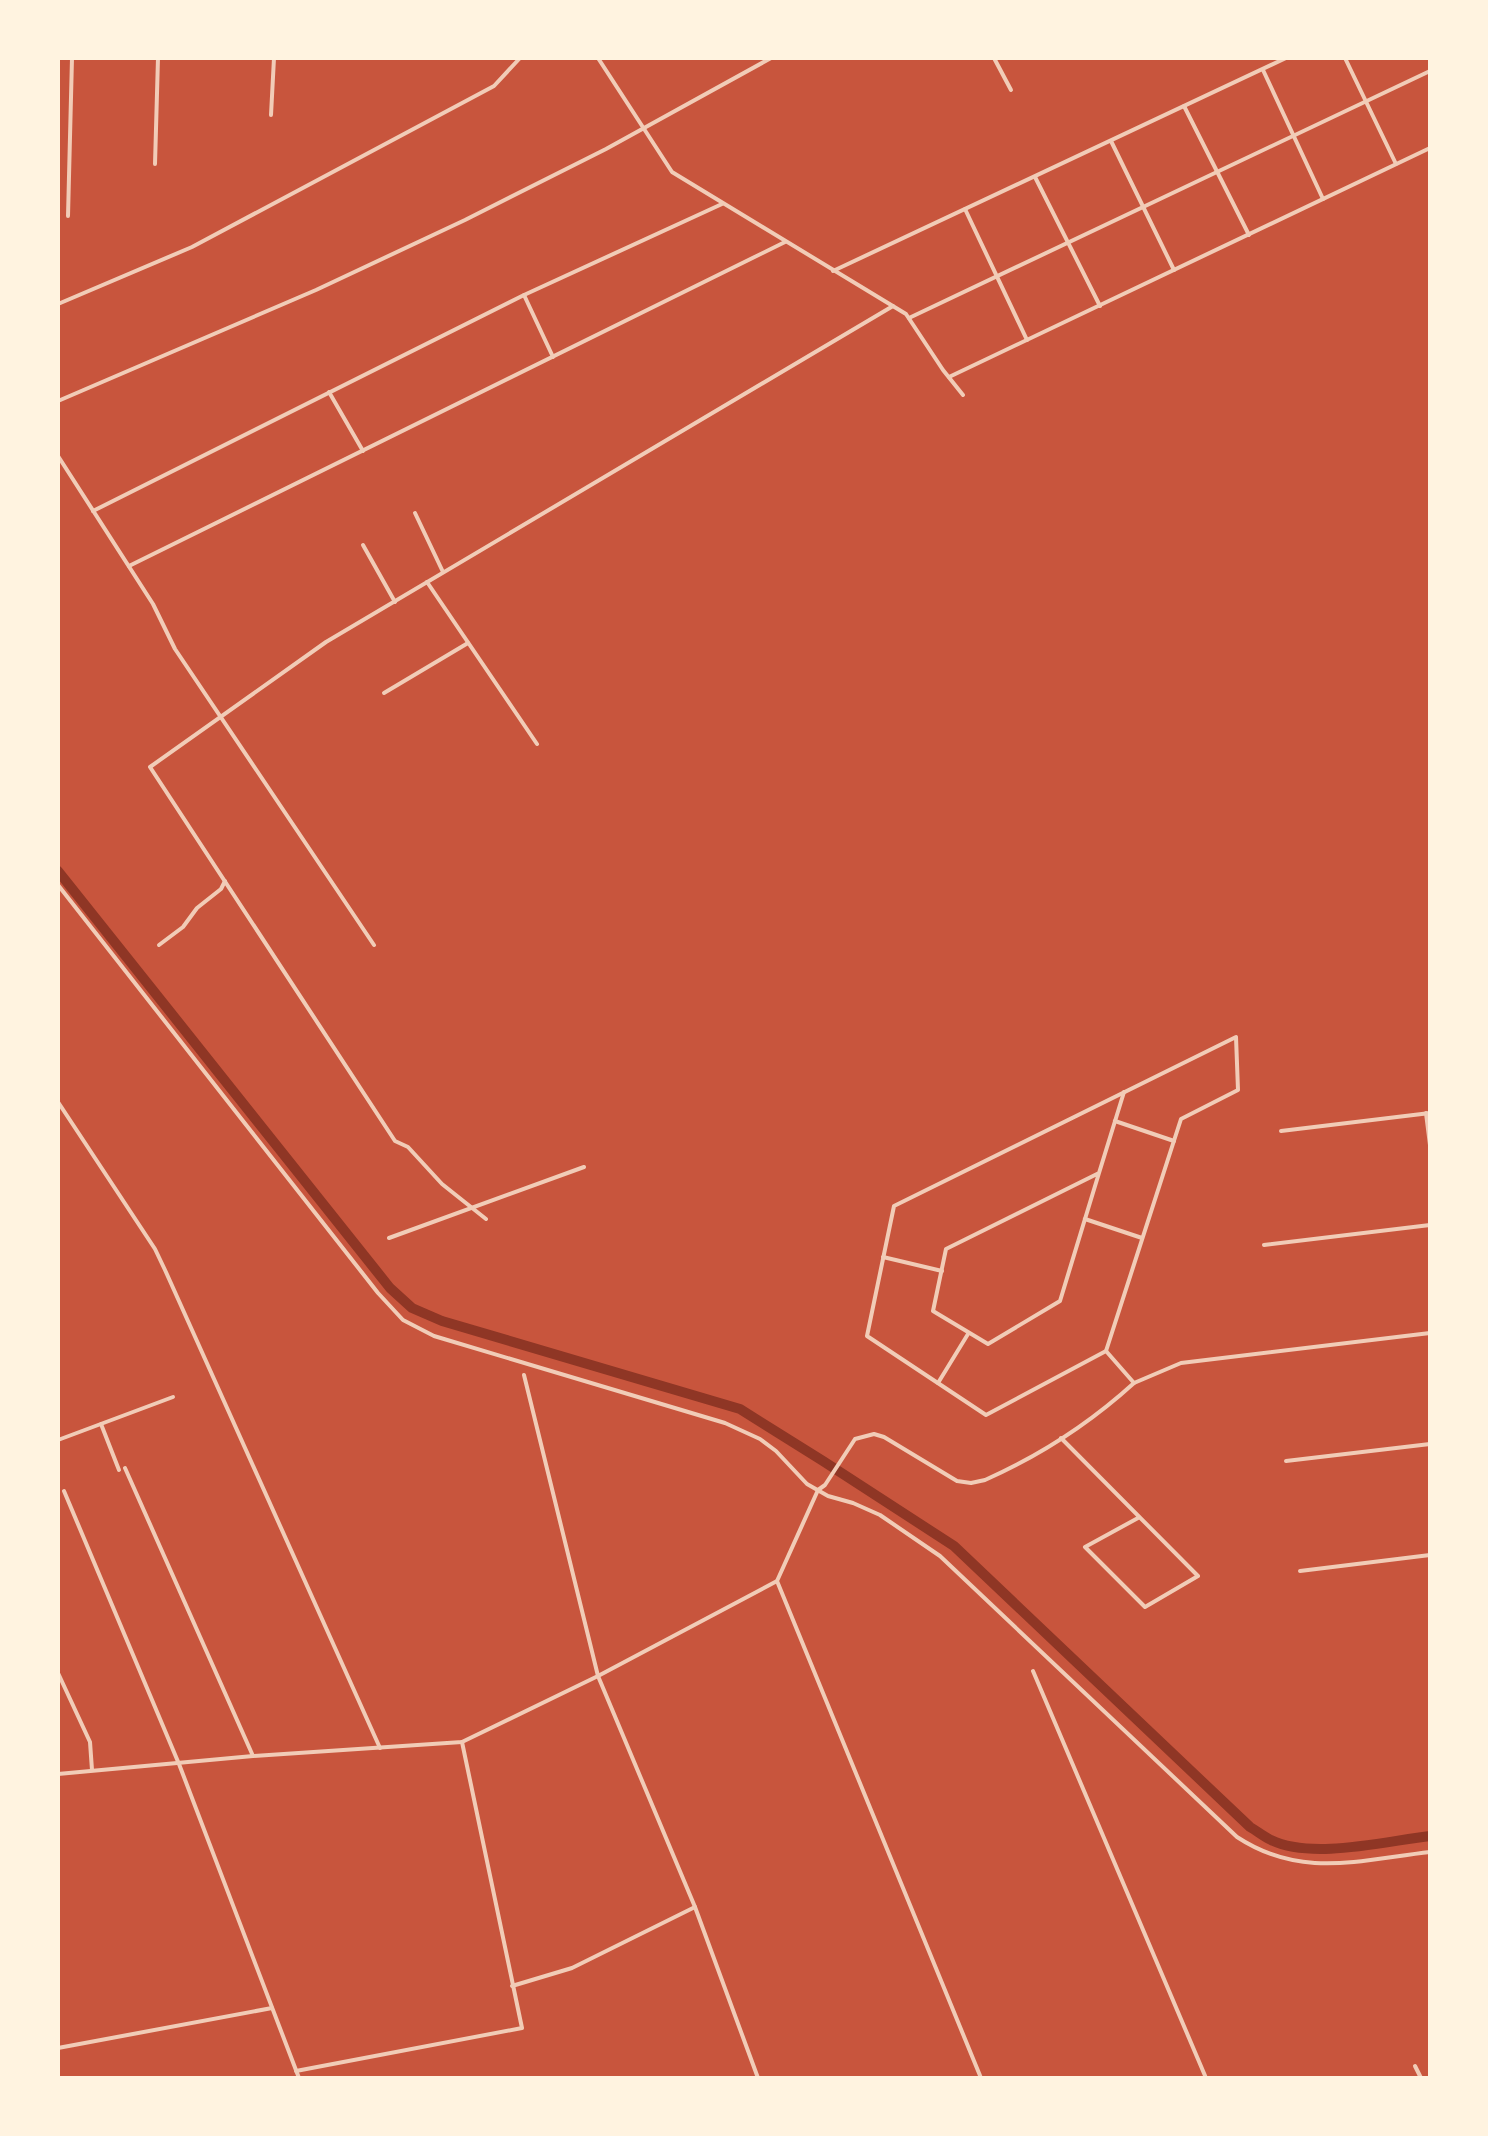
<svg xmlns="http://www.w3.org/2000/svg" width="1488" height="2136" viewBox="0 0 1488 2136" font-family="'Asap Condensed',sans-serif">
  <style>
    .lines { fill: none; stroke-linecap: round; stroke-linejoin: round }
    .canal { stroke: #8f3625; stroke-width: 10 }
    .minor { stroke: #f1ccb7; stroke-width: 4 }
  </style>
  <rect width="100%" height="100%" fill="#c8553d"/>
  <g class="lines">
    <!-- canal -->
    <path class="canal" d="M58,871L390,1288L412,1308L442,1321L740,1409L823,1461L954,1546L1250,1827C1257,1831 1264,1837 1271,1840C1312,1860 1386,1841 1430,1836"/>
    <!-- minor -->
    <g class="minor">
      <path d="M598,58L672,172L906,314L943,370L963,395"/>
      <path d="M994,58L1011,90"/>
      <path d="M1345,58L1396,164"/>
      <path d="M1263,70L1323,199"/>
      <path d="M1184,106L1249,235"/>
      <path d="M271,115L274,58"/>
      <path d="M1111,141L1174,270"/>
      <path d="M155,164L158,58"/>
      <path d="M1035,177L1100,306"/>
      <path d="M965,209L1027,340"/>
      <path d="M68,216L72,58"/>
      <path d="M833,271L1286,58"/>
      <path d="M524,295L553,357"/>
      <path d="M58,304L192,247L494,86L520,58"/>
      <path d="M909,318L1430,71"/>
      <path d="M949,377L1430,148"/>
      <path d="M329,392L363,451"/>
      <path d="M58,401L316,290L465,220L606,149L771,58"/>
      <path d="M58,456L153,604L175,649L374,945"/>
      <path d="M93,511L524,295L722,204"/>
      <path d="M415,513L443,572"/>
      <path d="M363,545L395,602"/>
      <path d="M129,566L785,242"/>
      <path d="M427,582L537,744"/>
      <path d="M384,693L468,643"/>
      <path d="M58,885L378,1293L403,1320L434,1336L725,1423L760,1439L776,1451L807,1484L828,1496L853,1503L880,1515L940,1556L1237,1837C1301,1879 1359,1860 1430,1852"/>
      <path d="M159,945L183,927L197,908L221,889L225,881"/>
      <path d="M1236,1037L1238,1090L1181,1119L1106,1351L986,1415L867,1336L894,1206Z"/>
      <path d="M58,1102L155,1249L165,1270L380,1748"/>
      <path d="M1426,1113L1430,1145"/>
      <path d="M1115,1121L1174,1141"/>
      <path d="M1281,1131L1430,1113"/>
      <path d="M1099,1173L1060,1301L988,1344L933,1311L946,1249L1099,1173L1124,1092"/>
      <path d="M486,1219L442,1184L408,1147L395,1141L150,767L326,642L893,306"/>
      <path d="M1085,1219L1142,1238"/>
      <path d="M389,1238L584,1167"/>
      <path d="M1264,1245L1430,1225"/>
      <path d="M883,1257L942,1271"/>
      <path d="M1106,1351L1134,1383L1181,1363L1430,1333"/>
      <path d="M524,1375L598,1676L695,1907L758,2078"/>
      <path d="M938,1383L968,1334"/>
      <path d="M101,1424L119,1470"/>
      <path d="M1061,1438L1198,1576L1145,1607L1085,1547L1138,1518"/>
      <path d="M58,1440L173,1397"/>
      <path d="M1286,1461L1430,1444"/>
      <path d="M125,1468L253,1756"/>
      <path d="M64,1491L179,1764L299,2078"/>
      <path d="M1300,1571L1430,1555"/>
      <path d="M777,1581L981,2078"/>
      <path d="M1033,1671L1206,2078"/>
      <path d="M58,1673L90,1742L92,1770"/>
      <path d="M58,1774L253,1756L462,1742L598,1676L777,1581L818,1490L825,1485L855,1439L874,1434L884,1437L957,1481L971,1483L985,1480C1039,1456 1090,1423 1134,1383"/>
      <path d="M512,1986L572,1968L695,1907"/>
      <path d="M58,2048L272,2008"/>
      <path d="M1415,2066L1421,2078"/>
      <path d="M296,2071L522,2028L462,1742"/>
    </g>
  </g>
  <!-- border -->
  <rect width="1488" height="2136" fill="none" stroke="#fff3e0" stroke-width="120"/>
</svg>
